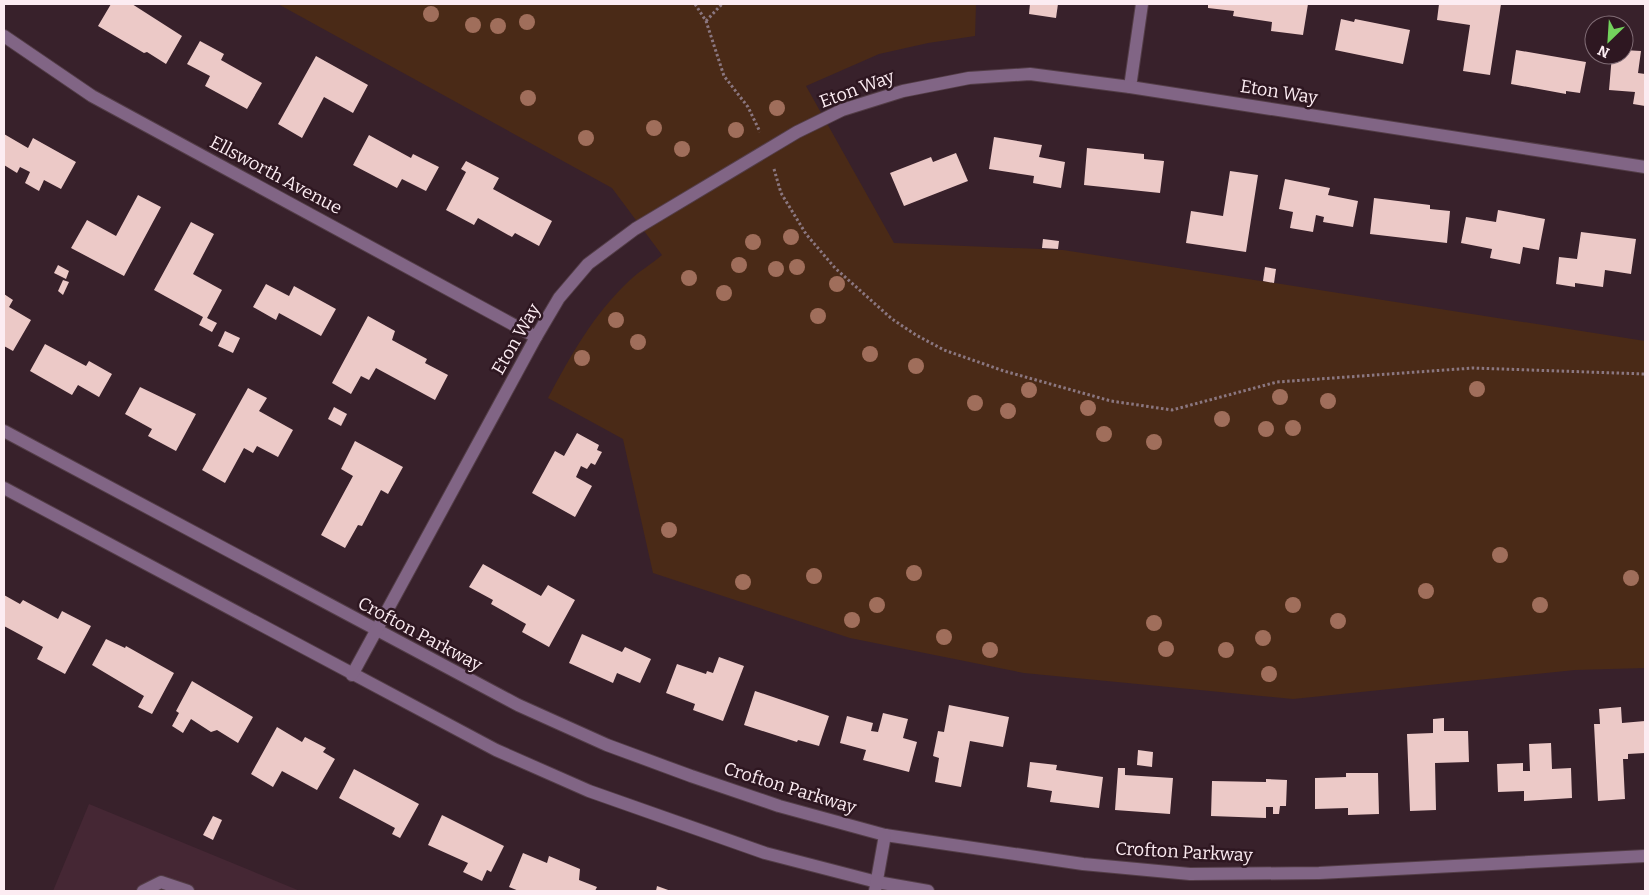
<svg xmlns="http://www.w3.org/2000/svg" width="1649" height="895" viewBox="0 0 1649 895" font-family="Bitter,serif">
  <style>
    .built { fill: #452734 }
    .green { fill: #4a2a17 }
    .building { fill: #ecc9c7 }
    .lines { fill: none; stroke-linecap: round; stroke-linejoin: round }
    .minor-casing { stroke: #533d47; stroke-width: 14 }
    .path { stroke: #8b7780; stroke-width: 3; stroke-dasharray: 2.5 2.5; stroke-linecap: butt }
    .minor { stroke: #816585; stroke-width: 12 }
    .tree { fill: #a06e5b }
    .labels { text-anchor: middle; stroke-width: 5; stroke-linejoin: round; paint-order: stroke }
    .street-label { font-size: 18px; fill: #fcecf2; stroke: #2e1721 }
  </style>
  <rect width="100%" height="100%" fill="#38212b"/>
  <!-- built -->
  <path class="built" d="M89,804L300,891H53Z"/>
  <!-- green -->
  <path class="green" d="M278,4H976L975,36L928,43L879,54L806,86L894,243L1063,250L1645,341V668L1575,670L1293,699L1024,673L850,638L653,573L623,439L548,398C571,355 593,315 629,281C639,271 652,264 662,255L612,188Z"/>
  <!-- building -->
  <g class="building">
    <path d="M111,4H132L182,36L166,64L147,52L144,53L98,26Z"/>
    <path d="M1030,4H1058L1056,18L1029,14Z"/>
    <path d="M1208,4H1308L1303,35L1271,31L1272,22L1233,16L1234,11L1208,8Z"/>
    <path d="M1439,4H1501L1490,75L1463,71L1470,25L1437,20Z"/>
    <path d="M1341,19L1354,22L1355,19L1410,30L1403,64L1335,50Z"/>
    <path d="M200,41L224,54L221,60L262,83L247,109L205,86L210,76L187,64Z"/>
    <path d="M1516,50L1586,62L1580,93L1566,91V94L1511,84Z"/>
    <path d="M1624,50L1641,51L1638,73L1645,74V106L1633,104L1635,92L1609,90L1612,55H1624Z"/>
    <path d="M316,56L368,85L353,113L324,97L302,138L278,124Z"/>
    <path d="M4,134L28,148L33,138L76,162L61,189L44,180L39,191L25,183L30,172L20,167L17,173L4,165Z"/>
    <path d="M369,135L411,158L413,154L439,167L426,191L402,179L397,188L353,165Z"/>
    <path d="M994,137L1042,145L1039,157L1065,162L1061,188L1033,183L1034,176L989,169Z"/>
    <path d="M1087,148L1144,154V159L1164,161L1160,193L1084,185Z"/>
    <path d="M956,153L968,181L904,206L890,173L931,157L933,162Z"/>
    <path d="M466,161L499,178L493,189L552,221L539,246L515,233L512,237L478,218L474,225L446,210L466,172L461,169Z"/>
    <path d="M1230,171L1258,175L1246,252L1186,243L1191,211L1223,216Z"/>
    <path d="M1285,179L1330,188L1328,195L1358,201L1353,227L1323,222L1324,217L1316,215L1313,232L1290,228L1293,212L1279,209Z"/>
    <path d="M138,195L161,207L124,276L71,248L87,220L116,236Z"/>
    <path d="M1374,198L1430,205V209L1450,211L1447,243L1370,234Z"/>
    <path d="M1498,210L1545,219L1539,250L1523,247L1520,264L1490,258L1492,249L1461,243L1466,217L1496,222Z"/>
    <path d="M191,222L214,234L193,274L222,290L207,318L217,323L212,332L199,325L203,317L154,290Z"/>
    <path d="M1581,232L1636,239L1631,274L1605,270L1603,287L1575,283V287L1556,284L1559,257L1577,259Z"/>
    <path d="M1043,239L1059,241L1058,249L1042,248Z"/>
    <path d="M58,265L69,271L66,279L54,273Z"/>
    <path d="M1265,267L1276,269L1274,283L1263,281Z"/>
    <path d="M63,280L69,282L63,295L58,291Z"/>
    <path d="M266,284L289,296L294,286L336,309L321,336L279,313L276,320L253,307Z"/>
    <path d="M4,294L13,300L9,307L31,320L13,351L4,346Z"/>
    <path d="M368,316L395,331L392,340L427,359L425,363L448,375L435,400L376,368L369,380L361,376L351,394L332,383Z"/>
    <path d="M225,331L240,338L233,353L218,346Z"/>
    <path d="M45,344L86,366L89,361L112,374L99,397L78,385L72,395L30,371Z"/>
    <path d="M140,387L196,414L176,451L148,436L152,429L125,414Z"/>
    <path d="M248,388L267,398L259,411L293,430L278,457L257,446L253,453L244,448L225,483L202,470Z"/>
    <path d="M334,407L347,414L341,426L328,419Z"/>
    <path d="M577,433L599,445L597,450L602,452L595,465L591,463L587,469L581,466L576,477L592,486L575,517L532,493L555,451L564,456Z"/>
    <path d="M355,441L403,467L388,494L381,490L362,526L358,525L345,548L321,535L353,476L341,469Z"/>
    <path d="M483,564L541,596L548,585L575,600L549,647L522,632L526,624L491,604L493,600L469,587Z"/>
    <path d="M4,595L20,604L23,600L58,619L62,611L91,626L65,674L37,659L43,647L4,626Z"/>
    <path d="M582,634L622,652L625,647L651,659L640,683L617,673L613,683L569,663Z"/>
    <path d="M106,639L125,648L126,646L174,673L152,714L138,707L144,696L92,665Z"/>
    <path d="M719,657L744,666L723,721L693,710L695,704L666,693L677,664L706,674L707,671L713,673Z"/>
    <path d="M192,681L253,717L238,743L217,730L211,732L191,719L183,733L172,726L179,713L176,711Z"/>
    <path d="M755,691L829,716L819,746L798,740L797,742L744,725Z"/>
    <path d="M949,705L1009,717L1003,747L970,741L961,787L935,782L939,758L933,756L938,731L944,732Z"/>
    <path d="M1621,707L1622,723L1645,721V753L1628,754V759H1623L1625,799L1598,801L1594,724H1600L1599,709Z"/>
    <path d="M883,713L908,719L903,738L917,742L909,772L863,760L866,750L840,743L847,716L873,723L871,731L878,732Z"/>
    <path d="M1444,718V731H1468L1469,762L1435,763L1436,810L1410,811L1407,734L1433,733V719Z"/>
    <path d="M277,727L302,742L305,737L326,748L323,752L335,759L317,790L282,771L273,787L251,774Z"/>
    <path d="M1551,743L1552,769L1571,768L1572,798L1524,801V791L1498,792L1497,764L1523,763V771H1530L1529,744Z"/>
    <path d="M1138,750L1153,752L1152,767L1137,765Z"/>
    <path d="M1030,762L1057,765L1056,770L1103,777L1099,808L1050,802L1052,791L1027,787Z"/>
    <path d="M1118,768H1125V775L1173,778L1170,814L1115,810Z"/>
    <path d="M354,769L419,804L400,838L392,834L395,828L339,798Z"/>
    <path d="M1346,773H1378L1379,814L1348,815V808L1315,809V778L1346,777Z"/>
    <path d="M1266,779L1287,780L1286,806H1280L1279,814H1273V807H1266V818L1211,816L1212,781L1266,782Z"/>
    <path d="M442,815L504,846L491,872L487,870L482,881L463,872L468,863L428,845Z"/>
    <path d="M213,816L222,820L213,840L203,835Z"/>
    <path d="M523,853L547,863L549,856L580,869L579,880L597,887L595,891H519L509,887Z"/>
    <path d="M657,886L671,891H656Z"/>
  </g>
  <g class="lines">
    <defs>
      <g id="minor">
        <path d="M4,36L92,96L536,337"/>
        <path d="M1130,87L1142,4"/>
        <path d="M4,431L518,705L607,745L691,776L779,806L885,835L1083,864L1190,874L1319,873L1645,856"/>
        <path d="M4,488L496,750L589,791L765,853L877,882L928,891"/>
        <path d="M352,675L536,337L559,298L588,264L635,229L797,132L842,110L903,91L969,78L1030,74L1130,87L1645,167"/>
        <path d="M143,891L161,882L188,891"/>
        <path d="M875,891L885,835"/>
      </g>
    </defs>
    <!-- minor casing -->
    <use href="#minor" class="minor-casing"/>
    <!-- path -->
    <g class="path">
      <path d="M695,4L706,21L724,76L748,107L760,132"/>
      <path d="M706,21L722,4"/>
      <path d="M774,169L781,193L806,234L835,268L892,319L916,335L944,350L1004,371L1111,401L1172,410L1277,382L1473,368L1645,374"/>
    </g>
    <!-- minor -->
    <use href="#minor" class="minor"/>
  </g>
  <!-- trees -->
  <g class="tree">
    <circle cx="431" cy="14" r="8"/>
    <circle cx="527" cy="22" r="8"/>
    <circle cx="473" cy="25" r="8"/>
    <circle cx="498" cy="26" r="8"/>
    <circle cx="528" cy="98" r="8"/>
    <circle cx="777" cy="108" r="8"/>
    <circle cx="654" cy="128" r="8"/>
    <circle cx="736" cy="130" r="8"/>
    <circle cx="586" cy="138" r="8"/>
    <circle cx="682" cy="149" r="8"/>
    <circle cx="791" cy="237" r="8"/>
    <circle cx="753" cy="242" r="8"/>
    <circle cx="739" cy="265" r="8"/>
    <circle cx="797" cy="267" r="8"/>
    <circle cx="776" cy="269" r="8"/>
    <circle cx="689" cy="278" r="8"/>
    <circle cx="837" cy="284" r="8"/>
    <circle cx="724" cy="293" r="8"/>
    <circle cx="818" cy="316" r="8"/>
    <circle cx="616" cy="320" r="8"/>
    <circle cx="638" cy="342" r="8"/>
    <circle cx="870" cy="354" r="8"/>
    <circle cx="582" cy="358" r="8"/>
    <circle cx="916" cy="366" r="8"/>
    <circle cx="1477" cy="389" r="8"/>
    <circle cx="1029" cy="390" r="8"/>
    <circle cx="1280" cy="397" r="8"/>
    <circle cx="1328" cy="401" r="8"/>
    <circle cx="975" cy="403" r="8"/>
    <circle cx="1088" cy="408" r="8"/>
    <circle cx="1008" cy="411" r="8"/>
    <circle cx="1222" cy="419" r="8"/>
    <circle cx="1293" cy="428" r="8"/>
    <circle cx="1266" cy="429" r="8"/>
    <circle cx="1104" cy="434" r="8"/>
    <circle cx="1154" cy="442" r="8"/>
    <circle cx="669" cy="530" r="8"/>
    <circle cx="1500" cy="555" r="8"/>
    <circle cx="914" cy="573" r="8"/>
    <circle cx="814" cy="576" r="8"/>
    <circle cx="1631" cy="578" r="8"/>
    <circle cx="743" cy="582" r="8"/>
    <circle cx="1426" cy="591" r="8"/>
    <circle cx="877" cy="605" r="8"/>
    <circle cx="1293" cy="605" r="8"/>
    <circle cx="1540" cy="605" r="8"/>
    <circle cx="852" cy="620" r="8"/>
    <circle cx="1338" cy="621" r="8"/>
    <circle cx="1154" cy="623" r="8"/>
    <circle cx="944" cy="637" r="8"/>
    <circle cx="1263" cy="638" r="8"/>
    <circle cx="1166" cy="649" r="8"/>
    <circle cx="990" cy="650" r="8"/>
    <circle cx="1226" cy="650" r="8"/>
    <circle cx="1269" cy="674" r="8"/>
  </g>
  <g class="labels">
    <!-- street labels -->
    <g class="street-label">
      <text transform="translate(857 89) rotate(-20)" y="6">Eton Way</text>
      <text transform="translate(1279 92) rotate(9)" y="6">Eton Way</text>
      <text transform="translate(276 175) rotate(28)" y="6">Ellsworth Avenue</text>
      <text transform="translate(516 339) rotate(-60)" y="6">Eton Way</text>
      <text transform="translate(420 634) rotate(28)" y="6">Crofton Parkway</text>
      <text transform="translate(790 788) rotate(17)" y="6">Crofton Parkway</text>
      <text transform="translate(1184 852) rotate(3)" y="6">Crofton Parkway</text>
    </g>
  </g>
  <!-- border -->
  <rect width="1649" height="895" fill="none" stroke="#fcecf2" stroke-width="10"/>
  <!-- north arrow -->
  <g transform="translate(1609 40) rotate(205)"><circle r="24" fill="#2e1721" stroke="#806c75"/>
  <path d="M0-4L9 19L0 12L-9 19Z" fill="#73d25c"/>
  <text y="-8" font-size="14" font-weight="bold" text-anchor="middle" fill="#fcecf2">N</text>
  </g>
</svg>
